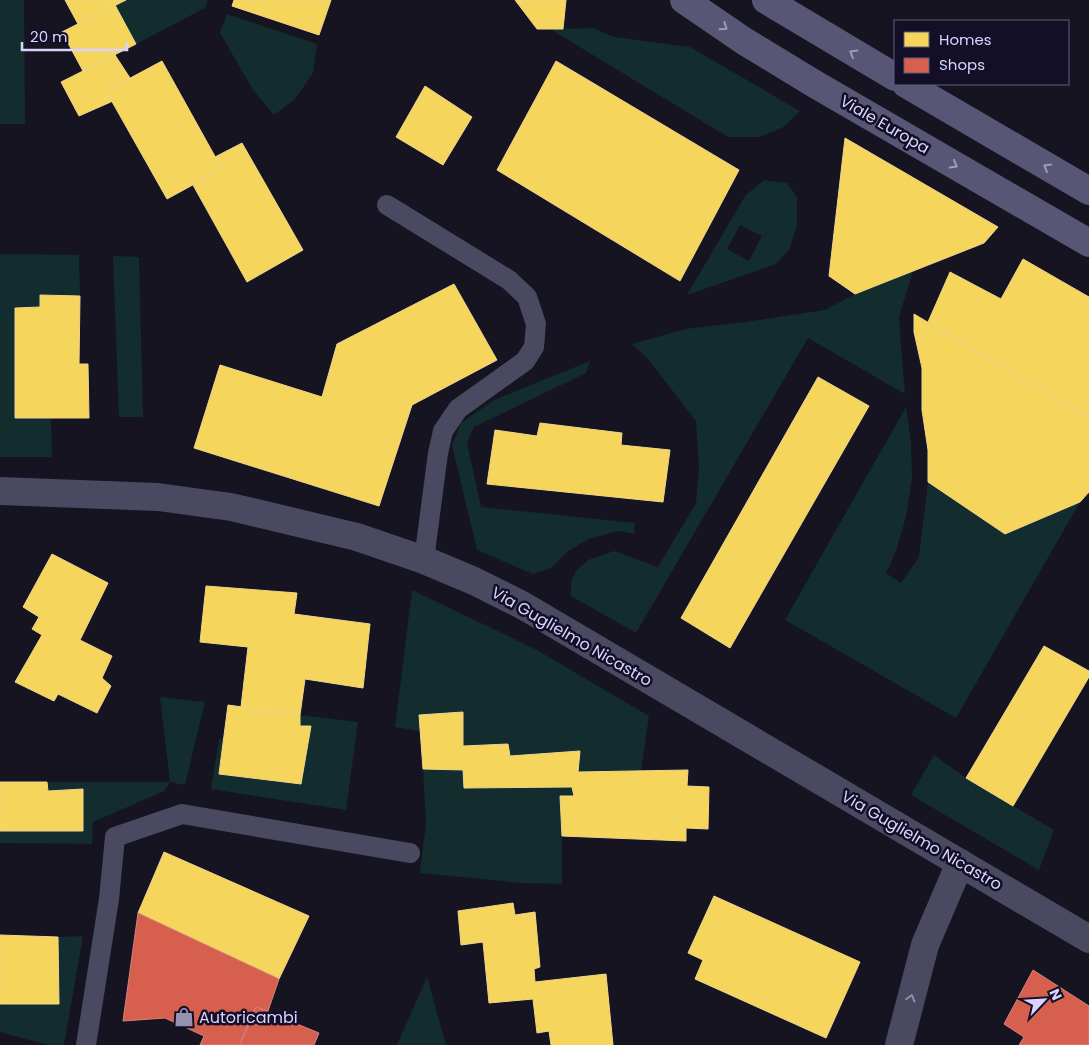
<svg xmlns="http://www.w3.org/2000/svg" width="1089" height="1045" viewBox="0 0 1089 1045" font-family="Poppins,sans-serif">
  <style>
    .green { fill: #132c2d; fill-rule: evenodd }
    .homes { fill: #f6d55c; stroke: #edd58d }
    .shops { fill: #d6604d; stroke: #d78382 }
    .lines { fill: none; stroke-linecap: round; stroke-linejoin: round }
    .lane { stroke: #4a4962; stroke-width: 20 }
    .street { stroke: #4a4962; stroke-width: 28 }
    .secondary { stroke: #575674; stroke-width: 28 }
    .oneway { stroke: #9e9bc0 }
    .oneway2 { stroke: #928eb0 }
    .labels { text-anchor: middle; stroke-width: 5; stroke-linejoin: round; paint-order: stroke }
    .street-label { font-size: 16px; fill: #d9d4ff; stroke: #130f26 }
    .poi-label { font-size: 16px; fill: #d9d4ff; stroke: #130f26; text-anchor: start }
  </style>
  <rect width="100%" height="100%" fill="#161421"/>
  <!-- green -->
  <g class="green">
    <path d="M0,0H24L25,124H0Z"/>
    <path d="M126,0H208L205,8L136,44L115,5Z"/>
    <path d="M227,14L317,44L313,73L295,99L274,115L253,90L220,33Z"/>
    <path d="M593,28L614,37L690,47L800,111L782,128L759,137H728L550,29Z"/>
    <path d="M764,180L787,183L797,197V225L789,250L776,264L687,295L745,196ZM740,225L762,236L749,261L727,249Z"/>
    <path d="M0,254L79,255L80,296L40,295V307L15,308L51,417L52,457H0Z"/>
    <path d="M113,256L139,257L143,417H119Z"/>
    <path d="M913,271L899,317L901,347L905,394L808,338L636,633L571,596V581L576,571L588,560L614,551L658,567L696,503L699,467L696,421L648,359L632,344L685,329L745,322L825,310L855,294Z"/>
    <path d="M590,361L586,373L474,427L467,443L481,507L635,523L634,534L618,531L589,539L568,551L551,568L533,574L477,550L452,445L461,423L494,400Z"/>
    <path d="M906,407L911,442L912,479L906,517L896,551L886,573L901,583L919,557L928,482L1005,534L1080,502L956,718L785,620Z"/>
    <path d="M412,590L535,649L649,716L641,771L578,772L510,756L508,745L463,746V713L420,731L395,727Z"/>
    <path d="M160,697L205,702L185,785L170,782L164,791L93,822L92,844L0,843V831H83V789L48,791L47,782H170Z"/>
    <path d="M300,715L358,722L346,810L211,789L219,739H224L219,774L301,784L311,727L300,726Z"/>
    <path d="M934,755L966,778L1054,830L1039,870L911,795Z"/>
    <path d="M423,769L463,770L464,788L572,787L574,796H561L562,836V884L522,883L420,873L426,823Z"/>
    <path d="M83,936L64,1045H48L0,1032V1004L58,937Z"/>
    <path d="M427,977L446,1045H397Z"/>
  </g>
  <!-- homes -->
  <g class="homes">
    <path d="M65,0H126L78,24Z"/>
    <path d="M234,0H331L319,35L232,6Z"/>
    <path d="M515,0H566L563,29H537Z"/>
    <path d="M115,5L136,44L83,71L62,32Z"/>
    <path d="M115,55L130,78L106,91L113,101L79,116L61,82Z"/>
    <path d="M162,61L222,169L167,199L106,91Z"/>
    <path d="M556,61L739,170L680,281L497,170Z"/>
    <path d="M425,86L472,117L443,165L396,137Z"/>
    <path d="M845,138L998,227L984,243L855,294L829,276Z"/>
    <path d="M242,143L303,250L247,282L193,185L222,169L215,157Z"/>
    <path d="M1023,259L1089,297V418L928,322L950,272L1001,299Z"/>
    <path d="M454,284L497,360L412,405L379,506L194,448L220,365L322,397L337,344Z"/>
    <path d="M40,295L80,296L79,364H88L89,418H15V308L40,307Z"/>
    <path d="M914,314L1089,418V492L1080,502L1005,534L928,482V450L922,410V368L914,332Z"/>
    <path d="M818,377L869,406L730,648L681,618Z"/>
    <path d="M540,423L622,433L621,445L670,450L663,502L487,484L495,430L537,436Z"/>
    <path d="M52,554L108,583L80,640L112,656L102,678L111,686L97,713L58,694L54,701L15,682L42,635L32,629L39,617L23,607Z"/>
    <path d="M206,586L297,593L294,614L370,624L363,688L305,679L300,715L241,707L248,647L200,642Z"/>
    <path d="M1044,646L1089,671V677L1013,806L966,778Z"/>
    <path d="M228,705L300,715V726H311L301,784L219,774Z"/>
    <path d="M463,712V746L508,744L510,756L580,751L578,772L688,770L687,786L709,787L708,829L686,828V841L562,836L560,796H574L572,787L464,788L463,770L423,769L419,715Z"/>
    <path d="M0,782H47L48,791L83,789V831H0Z"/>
    <path d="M164,852L309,916L279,979L138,913Z"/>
    <path d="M714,896L860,962L826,1038L695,979L703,960L688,953Z"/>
    <path d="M513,903L515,915L535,912L540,967L534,969L535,982L606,974L613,1045H551L549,1031L537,1033L533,999L489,1003L483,942L461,945L458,911Z"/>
    <path d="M0,935L58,937L59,1004H0Z"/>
  </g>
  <!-- shops -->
  <g class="shops">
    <path d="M138,913L279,979L268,1011L256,1007L239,1045H200L204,1036L165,1018L123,1021Z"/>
    <path d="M1033,970L1089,1006V1045H1019L1024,1037L1004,1024Z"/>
    <path d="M256,1007L319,1033L314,1045H240Z"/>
  </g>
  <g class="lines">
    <!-- lane -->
    <g class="lane">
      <path d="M387,205L509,280L527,297L536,324L534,347L525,361L458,409L443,431L438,453L424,560"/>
      <path d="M86,1045L109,899L115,837L182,814L410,853"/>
    </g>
    <!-- street -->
    <g class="street">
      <path d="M0,491L158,497L231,507L357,537L424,560L474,581L522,605L1089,939"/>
      <path d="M899,1045L925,945L960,863"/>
    </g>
    <!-- secondary -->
    <g class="secondary">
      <path d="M684,0L744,41L813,83L1089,243"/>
      <path d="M766,0L895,77"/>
      <path d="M906,84L1089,191"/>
    </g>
  </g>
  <!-- one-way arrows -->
  <defs><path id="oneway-chevron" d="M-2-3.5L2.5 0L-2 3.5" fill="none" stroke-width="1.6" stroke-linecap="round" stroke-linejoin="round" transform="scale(1.25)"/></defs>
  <g class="oneway">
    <use href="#oneway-chevron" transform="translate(724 27) rotate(34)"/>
    <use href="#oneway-chevron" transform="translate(853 53) rotate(-149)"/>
    <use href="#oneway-chevron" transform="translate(954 165) rotate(30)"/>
    <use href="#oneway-chevron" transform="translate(1047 167) rotate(-150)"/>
  </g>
  <use class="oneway2" href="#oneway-chevron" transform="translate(911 998) rotate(-75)"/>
  <!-- icons -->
  <defs>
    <symbol id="shop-bare" viewBox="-9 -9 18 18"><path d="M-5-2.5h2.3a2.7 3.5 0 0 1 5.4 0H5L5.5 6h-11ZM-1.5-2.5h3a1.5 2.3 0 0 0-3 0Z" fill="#9591b1" stroke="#130f26" stroke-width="2.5" paint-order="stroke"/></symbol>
  </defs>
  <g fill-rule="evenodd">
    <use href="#shop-bare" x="170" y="1003" width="28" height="28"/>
  </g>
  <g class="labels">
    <!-- street labels -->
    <g class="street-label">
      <text transform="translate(885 124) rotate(30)" y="6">Viale Europa</text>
      <text transform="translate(572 636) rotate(30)" y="6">Via Guglielmo Nicastro</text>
      <text transform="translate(922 840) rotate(30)" y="6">Via Guglielmo Nicastro</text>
    </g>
    <!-- poi labels -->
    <g class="poi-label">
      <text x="199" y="1023">Autoricambi</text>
    </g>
  </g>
  <!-- legend -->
  <rect x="894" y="20" width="175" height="65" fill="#130f26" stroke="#625e7d"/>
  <rect x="904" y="32" width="25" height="15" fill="#f6d55c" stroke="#625e7d"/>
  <text x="939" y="45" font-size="15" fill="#d9d4ff">Homes</text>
  <rect x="904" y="58" width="25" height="15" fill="#d6604d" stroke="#625e7d"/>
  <text x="939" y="70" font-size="15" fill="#d9d4ff">Shops</text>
  <!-- north arrow -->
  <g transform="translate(1044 1000) rotate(65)" stroke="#130f26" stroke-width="4" paint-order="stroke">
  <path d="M0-4L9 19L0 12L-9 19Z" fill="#d9d4ff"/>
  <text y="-8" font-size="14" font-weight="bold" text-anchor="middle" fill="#d9d4ff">N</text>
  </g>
  <!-- scale -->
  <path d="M22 42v8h105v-8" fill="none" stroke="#d9d4ff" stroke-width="2.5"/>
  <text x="30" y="42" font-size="15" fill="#d9d4ff" stroke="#130f26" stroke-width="4" paint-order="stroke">20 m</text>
</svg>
